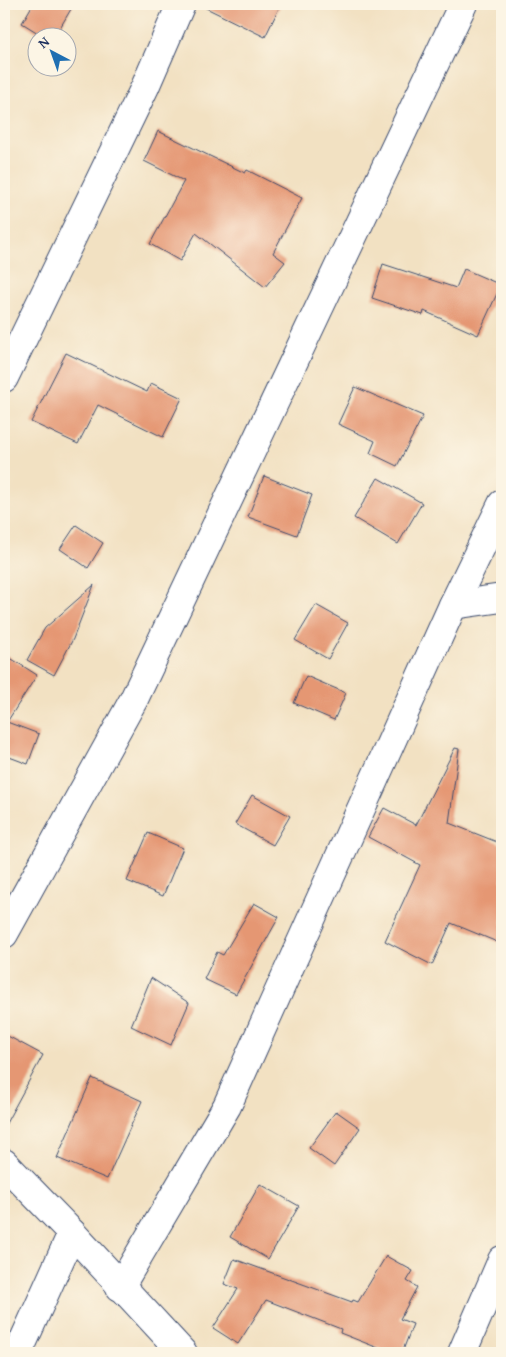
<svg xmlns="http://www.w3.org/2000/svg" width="506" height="1357" viewBox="0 0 506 1357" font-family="'Gentium Book Plus',serif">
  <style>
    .building { fill: #e59773 }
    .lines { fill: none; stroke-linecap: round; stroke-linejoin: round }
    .minor-casing { stroke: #3b4a6d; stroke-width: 30 }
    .minor { stroke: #fff; stroke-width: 28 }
  </style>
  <rect width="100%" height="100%" fill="#fcf5e5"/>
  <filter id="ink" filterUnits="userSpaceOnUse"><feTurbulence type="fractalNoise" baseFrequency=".02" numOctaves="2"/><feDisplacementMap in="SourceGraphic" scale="10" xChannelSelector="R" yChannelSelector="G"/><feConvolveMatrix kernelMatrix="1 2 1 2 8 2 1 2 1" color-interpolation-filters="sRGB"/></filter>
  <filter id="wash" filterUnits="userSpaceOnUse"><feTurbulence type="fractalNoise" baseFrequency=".0096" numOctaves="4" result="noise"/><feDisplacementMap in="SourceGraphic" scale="20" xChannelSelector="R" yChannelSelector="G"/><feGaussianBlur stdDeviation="1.12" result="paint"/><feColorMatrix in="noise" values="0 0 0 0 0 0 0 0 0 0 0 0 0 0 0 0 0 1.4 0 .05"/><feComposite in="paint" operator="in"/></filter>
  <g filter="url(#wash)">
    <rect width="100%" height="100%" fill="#f2e1c2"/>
    <g id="blocks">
      <!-- building -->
      <g class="building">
        <path d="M33,4H74L54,38H46L22,23Z"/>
        <path d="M198,4H281L265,37Z"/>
        <path d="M158,131L245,173L247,170L302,198L273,253L285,262L265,287L196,233L180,261L150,244L184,181L144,161Z"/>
        <path d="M383,264L456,288L464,269L501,285L478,335L424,311L423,315L372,298Z"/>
        <path d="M66,353L147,392L151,383L182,398L163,437L98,405L78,444L31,422Z"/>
        <path d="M355,387L423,416L397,466L370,453L375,441L338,424Z"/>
        <path d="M264,476L312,495L297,535L248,517Z"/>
        <path d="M378,478L422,503L398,544L354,518Z"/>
        <path d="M76,525L103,543L88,568L60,549Z"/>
        <path d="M94,585L73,639L54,675L27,660L45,628Z"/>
        <path d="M316,605L348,623L328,659L295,640Z"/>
        <path d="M4,654L37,675L7,722L39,734L28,764L4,755Z"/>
        <path d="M306,676L346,693L334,720L294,703Z"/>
        <path d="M455,748L459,749L449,823L502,844V944L451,923L432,965L385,941L420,865L368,837L384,808L416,825Z"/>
        <path d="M252,795L290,816L273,845L235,824Z"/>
        <path d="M148,833L183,848L163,896L127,881Z"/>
        <path d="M254,903L279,917L236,994L204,979L217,952L223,955Z"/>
        <path d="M151,978L189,1003L171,1045L131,1026Z"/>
        <path d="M4,1034L43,1055L4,1127Z"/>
        <path d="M92,1078L142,1101L107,1179L57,1158Z"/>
        <path d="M336,1111L360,1128L334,1166L309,1148Z"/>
        <path d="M260,1184L299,1206L268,1259L230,1237Z"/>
        <path d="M386,1256L413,1271L407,1281L417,1287L400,1319L413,1324L402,1353H391L340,1333L341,1329L266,1300L238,1344L213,1328L238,1289L224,1284L234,1259L352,1302L353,1300L358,1302Z"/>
      </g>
    </g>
  </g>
  <g filter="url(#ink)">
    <use href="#blocks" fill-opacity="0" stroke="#3b4a6d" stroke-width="1"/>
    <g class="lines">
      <defs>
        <g id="minor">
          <path d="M4,378L145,87L181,4"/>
          <path d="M453,605L502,598"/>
          <path d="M4,934L134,699L463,4"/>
          <path d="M4,1163L72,1233L183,1353"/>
          <path d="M120,1287L227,1106L453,605L502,504"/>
          <path d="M18,1353L72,1233"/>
          <path d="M462,1353L502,1260"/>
        </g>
      </defs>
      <!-- minor casing -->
      <use href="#minor" class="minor-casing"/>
      <!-- minor -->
      <use href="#minor" class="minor"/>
    </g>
  </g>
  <!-- margin -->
  <rect width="506" height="1357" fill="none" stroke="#fcf5e5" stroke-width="20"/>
  <!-- north arrow -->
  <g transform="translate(52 52) rotate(319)"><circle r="24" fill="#fcf5e5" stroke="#a2a6af"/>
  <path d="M0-4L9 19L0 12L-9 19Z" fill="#1f6fb2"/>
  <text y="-8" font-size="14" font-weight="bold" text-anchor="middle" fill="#1b2f5e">N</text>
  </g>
</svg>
